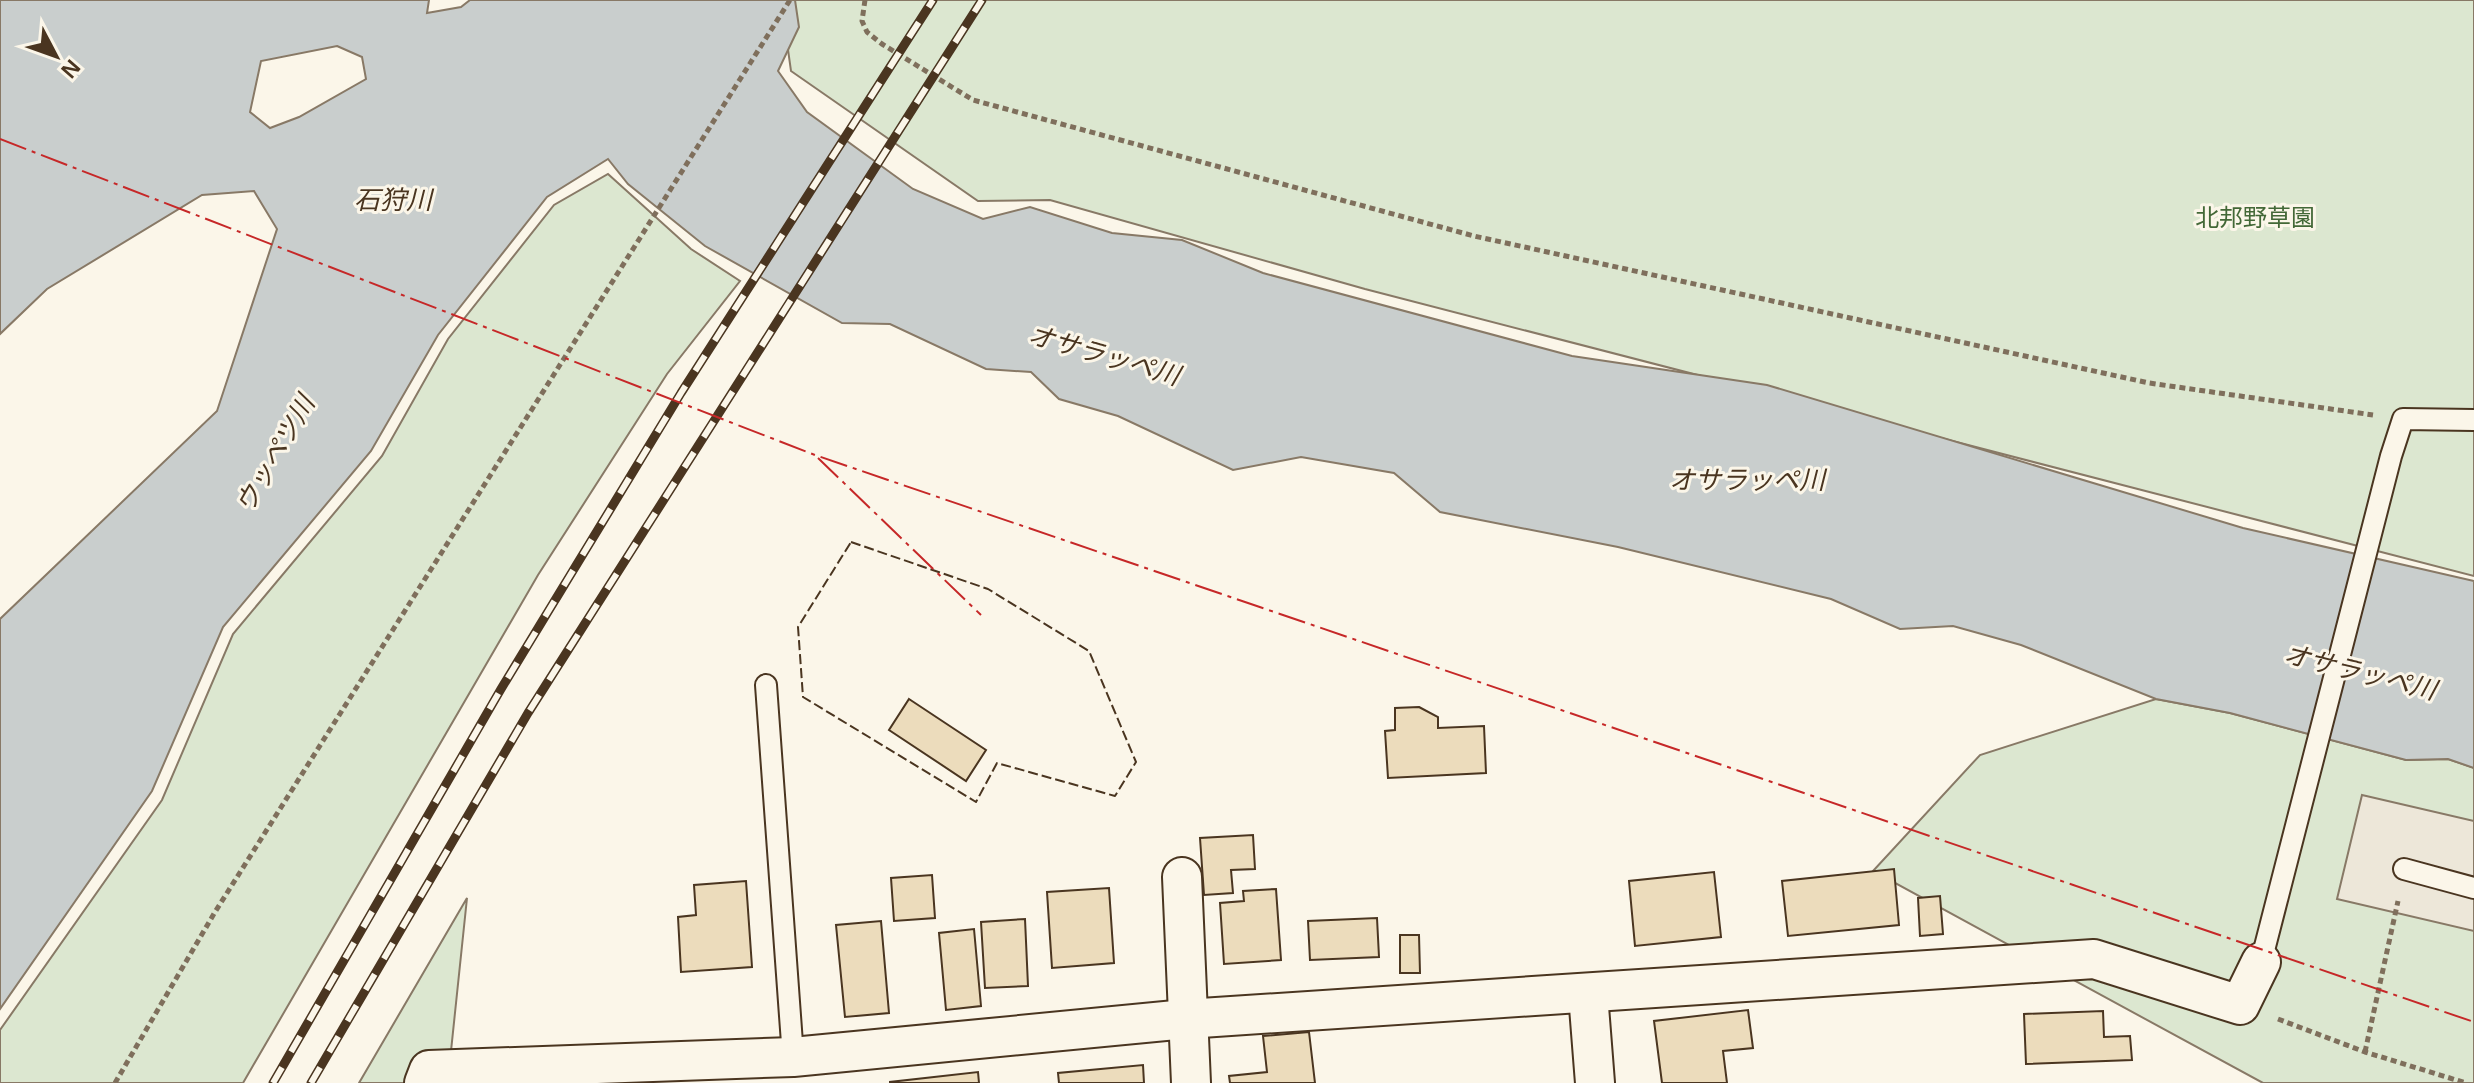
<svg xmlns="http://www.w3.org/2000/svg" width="2474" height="1083" viewBox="0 0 2474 1083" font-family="Arial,'Noto Sans JP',sans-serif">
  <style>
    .green { fill: #dce7d0; stroke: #887966; stroke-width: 2 }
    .parking { fill: #ede7d9; stroke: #887966; stroke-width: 2 }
    .water { fill: #c9cecd; stroke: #887966; stroke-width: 2; fill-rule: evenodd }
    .building { fill: #ecdcbc; stroke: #4a3520; stroke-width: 2 }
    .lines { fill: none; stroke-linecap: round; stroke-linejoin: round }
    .service-casing { stroke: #4a3520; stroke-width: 24 }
    .minor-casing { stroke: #4a3520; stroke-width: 42 }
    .path { stroke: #7f6f5c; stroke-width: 5; stroke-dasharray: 6 4; stroke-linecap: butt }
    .service { stroke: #fbf6e9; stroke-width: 20 }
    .minor { stroke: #fbf6e9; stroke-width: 38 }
    .rail-casing { stroke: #4a3520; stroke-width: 9 }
    .rail { stroke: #fbf6e9; stroke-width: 6; stroke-dasharray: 18; stroke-linecap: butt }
    .fence { stroke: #4a3520; stroke-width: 2; stroke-dasharray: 10 4; stroke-linecap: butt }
    .power { stroke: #c62828; stroke-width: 2; stroke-dasharray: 28 6 4 6; stroke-linecap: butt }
    .labels { text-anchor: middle; stroke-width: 6; stroke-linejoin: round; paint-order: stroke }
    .park-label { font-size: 24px; fill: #436837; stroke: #fbf6e9 }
    .water-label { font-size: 26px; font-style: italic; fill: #4a3520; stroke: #fbf6e9 }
  </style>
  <rect width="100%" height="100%" fill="#fbf6e9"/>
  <!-- green -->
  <g class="green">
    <path d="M781,0H2474V576L1365,289L1050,200L978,201L791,71Z"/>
    <path d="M608,174L691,249L740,281L667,374L538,575L243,1083H0V1030L162,800L233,634L382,456L448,339L554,205Z"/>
    <path d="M2156,699L2230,713L2406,760L2448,759L2474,768V1083H2263L1873,871L1980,755Z"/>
    <path d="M467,898L451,1051L444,1083H359Z"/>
  </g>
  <!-- parking -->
  <path class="parking" d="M2362,795L2474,821V931L2337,899Z"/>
  <!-- water -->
  <path class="water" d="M0,0H429L427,13L461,7L470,0H795L799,27L778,71L807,112L913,189L983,219L1030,207L1112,233L1182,240L1263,273L1572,356L1767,385L2243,528L2474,581V768L2448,759L2406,760L2230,713L2156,699L2021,645L1953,626L1900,629L1831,599L1618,547L1440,512L1394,473L1301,457L1233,470L1118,416L1059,399L1031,372L986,369L890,324L842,323L705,246L628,184L608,159L547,197L438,335L371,451L223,627L152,791L0,1009V619L217,411L277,229L254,191L202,195L47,289L0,334ZM337,46L362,57L366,79L299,117L270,128L250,112L261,61Z"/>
  <!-- building -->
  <g class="building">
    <path d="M909,699L986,750L966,781L889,730Z"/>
    <path d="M1419,707L1438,717V728L1484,726L1486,773L1388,778L1385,731L1395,730V708Z"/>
    <path d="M1253,835L1255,869L1231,870L1233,893L1204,895L1200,838Z"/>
    <path d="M1894,869L1899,925L1788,936L1782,881Z"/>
    <path d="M1714,872L1721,937L1635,946L1629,881Z"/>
    <path d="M932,875L935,918L894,921L891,878Z"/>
    <path d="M746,881L752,967L681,972L678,917L696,915L694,885Z"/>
    <path d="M1109,888L1114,963L1052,968L1047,892Z"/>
    <path d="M1276,889L1281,960L1224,964L1220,903L1244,901L1243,891Z"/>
    <path d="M1940,896L1943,934L1920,936L1918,898Z"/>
    <path d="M1377,918L1379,957L1310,960L1308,921Z"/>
    <path d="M1025,919L1028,986L985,988L981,922Z"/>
    <path d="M881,921L889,1013L845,1017L836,925Z"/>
    <path d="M974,929L981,1006L946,1010L939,933Z"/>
    <path d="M1400,935H1419L1420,973H1400Z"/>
    <path d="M1748,1010L1753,1048L1723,1051L1727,1083H1662L1654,1021Z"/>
    <path d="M2103,1011L2104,1037L2130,1036L2132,1060L2026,1064L2024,1014Z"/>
    <path d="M1309,1032L1315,1083H1230L1229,1076L1267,1072L1263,1036Z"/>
    <path d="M1143,1065L1144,1083H1059L1058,1073Z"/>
    <path d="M978,1072L979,1083H890V1082Z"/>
  </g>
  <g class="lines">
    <defs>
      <g id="service">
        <path d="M766,685L793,1057"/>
        <path d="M2404,869L2474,888"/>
        <path d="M2261,962L2391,456L2403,419L2474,420"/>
      </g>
      <g id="minor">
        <path d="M1182,877L1191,1083"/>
        <path d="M1588,994L1595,1083"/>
        <path d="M424,1083L429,1070L793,1057L1186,1019L2094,959L2240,1005L2261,962"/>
      </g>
    </defs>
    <!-- service casing -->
    <use href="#service" class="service-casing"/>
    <!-- minor casing -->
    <use href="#minor" class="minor-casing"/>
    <!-- path -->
    <g class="path">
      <path d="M865,0L862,21L867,32L882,44L973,100L1474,236L2149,383L2373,415"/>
      <path d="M2278,1019L2365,1052L2466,1083"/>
      <path d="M2365,1052L2398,901"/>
      <path d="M115,1083L215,912L790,0"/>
    </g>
    <!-- service -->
    <use href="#service" class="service"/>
    <!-- minor -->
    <use href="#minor" class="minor"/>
    <defs>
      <g id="rail">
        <path d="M273,1083L501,689L681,393L933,0"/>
        <path d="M311,1083L528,713L982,0"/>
      </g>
    </defs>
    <!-- rail casing -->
    <use href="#rail" class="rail-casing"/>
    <!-- rail -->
    <use href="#rail" class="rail"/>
    <!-- fence -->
    <path class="fence" d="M851,542L988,589L1089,651L1136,762L1115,796L997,763L976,802L803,697L798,627Z"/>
    <!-- power -->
    <g class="power">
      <path d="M0,139L815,455L2474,1022"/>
      <path d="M818,458L981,615"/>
    </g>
  </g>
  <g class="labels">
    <!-- park labels -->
    <g class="park-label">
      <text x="2255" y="226">北邦野草園</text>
    </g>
    <!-- water labels -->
    <g class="water-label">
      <text x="393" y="209">石狩川</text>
      <text transform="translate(1104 355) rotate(16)" y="9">オサラッペ川</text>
      <text transform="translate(275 454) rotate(-60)" y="9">ウッペツ川</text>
      <text x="1747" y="489">オサラッペ川</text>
      <text transform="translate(2360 672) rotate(14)" y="9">オサラッペ川</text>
    </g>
  </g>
  <!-- north arrow -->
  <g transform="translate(56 56) rotate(131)" stroke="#fbf6e9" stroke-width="6" paint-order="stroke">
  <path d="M0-6L14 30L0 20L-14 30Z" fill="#4a3520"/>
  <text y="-12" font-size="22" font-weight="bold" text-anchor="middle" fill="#4a3520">N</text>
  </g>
</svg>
